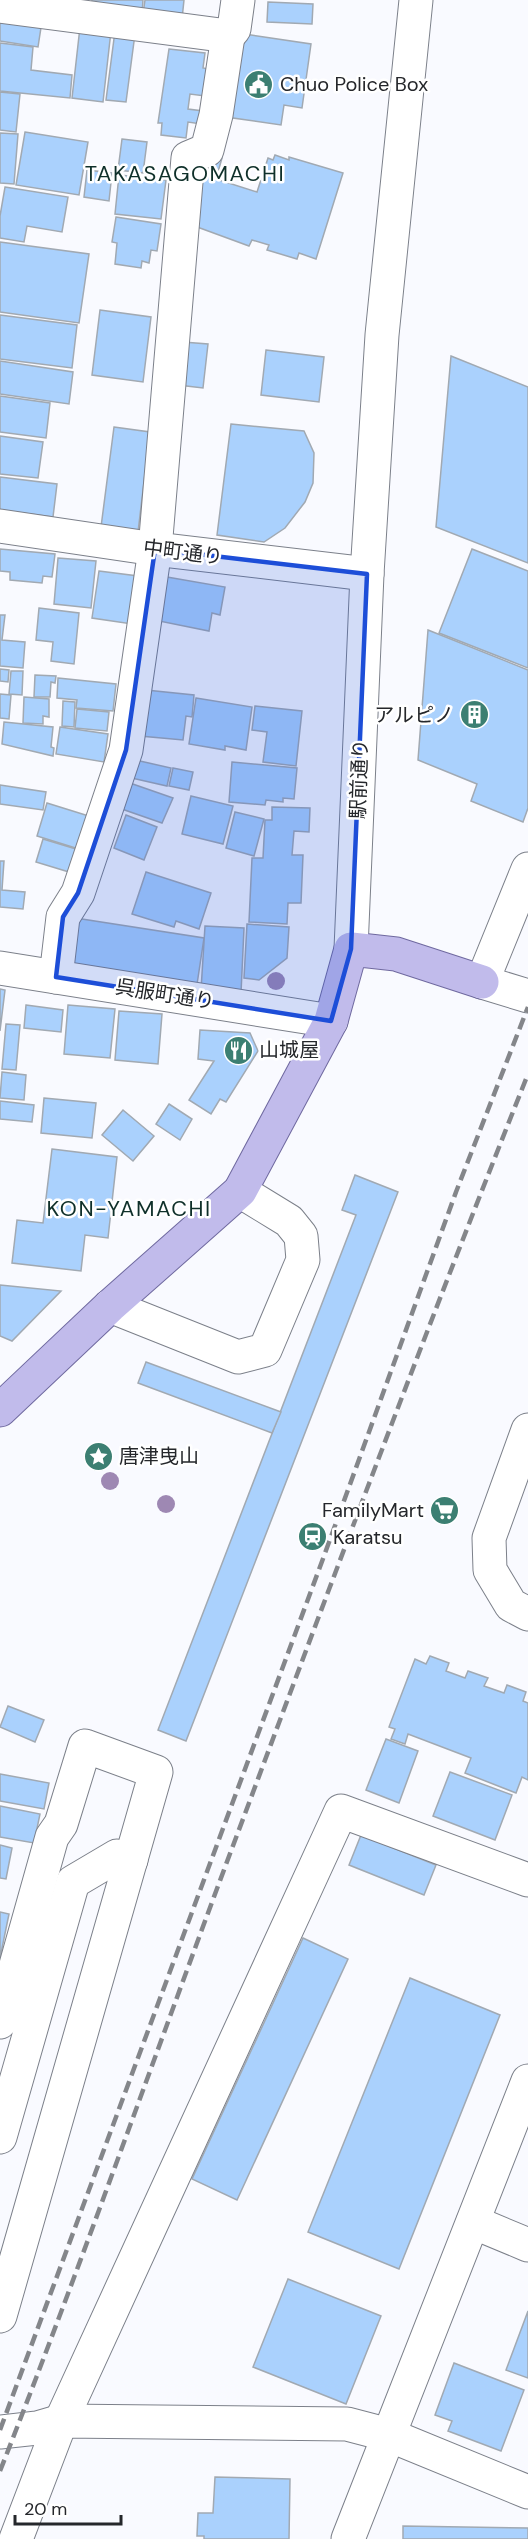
<svg xmlns="http://www.w3.org/2000/svg" width="528" height="2539" viewBox="0 0 528 2539" font-family="'DM Sans','Noto Sans JP',sans-serif">
  <style>
    .building { fill: #aad1fd; stroke: #a1a9b2; stroke-width: 1.5 }
    .lines { fill: none; stroke-linecap: round; stroke-linejoin: round }
    .minor-casing { stroke: #7c808a; stroke-width: 35 }
    .major-casing { stroke: #6f699f; stroke-width: 35 }
    .minor { stroke: #fff; stroke-width: 33 }
    .major { stroke: #c1bbeb; stroke-width: 33 }
    .rail { stroke: #84868a; stroke-width: 4.5; stroke-dasharray: 12 6; stroke-linecap: butt }
    .tree { fill: #9e88b3 }
    .marked { fill: #1d4ed8; fill-opacity: 0.2; stroke: #1d4ed8; stroke-width: 4.5; stroke-linejoin: round }
    .labels { text-anchor: middle; stroke-width: 5; stroke-linejoin: round; paint-order: stroke }
    .poi-label { font-size: 20px; fill: #25272b; stroke: #fff; text-anchor: start }
    .street-label { font-size: 20px; fill: #25272b; stroke: #fff }
    .quarter-label { font-size: 22px; letter-spacing: 1.5px; fill: #0f302a; stroke: #fff }
  </style>
  <rect width="100%" height="100%" fill="#f9faff"/>
  <!-- building -->
  <g class="building">
    <path d="M92,0H143L142,13L91,8Z"/>
    <path d="M145,0H184L182,19L143,14Z"/>
    <path d="M268,2L313,4L312,24L267,22Z"/>
    <path d="M0,14L42,21L38,47L0,41Z"/>
    <path d="M80,27L111,31L103,102L72,98Z"/>
    <path d="M115,31L135,34L126,102L106,100Z"/>
    <path d="M238,33L311,44L302,108L284,105L281,125L226,117Z"/>
    <path d="M0,43L33,47L31,70L72,75L70,98L0,91Z"/>
    <path d="M169,49L205,53L203,68L209,69L205,96L190,94L188,109L203,111L201,124L188,122L186,138L161,135L162,123H158Z"/>
    <path d="M0,92L20,94L16,132L0,130Z"/>
    <path d="M25,132L88,142L79,195L16,185Z"/>
    <path d="M0,133L18,134L14,184L0,183Z"/>
    <path d="M122,139L147,142L143,173L118,170Z"/>
    <path d="M275,155L289,160V157L343,173L316,259L299,253L297,259L267,250L269,245L252,240L249,246L189,224L203,177L207,178L214,156L222,158L216,179L257,192L268,158L273,160Z"/>
    <path d="M87,170L112,173L109,201L84,197Z"/>
    <path d="M119,175L166,180L161,219L115,214Z"/>
    <path d="M5,187L68,197L62,232L27,226L24,242L0,238V216Z"/>
    <path d="M116,217L161,224L157,251L151,250L149,263L142,261L141,268L115,264L117,243L112,242Z"/>
    <path d="M0,242L89,254L79,323L0,312Z"/>
    <path d="M100,310L151,317L143,382L92,375Z"/>
    <path d="M0,315L77,325L72,368L0,359Z"/>
    <path d="M183,342L208,344L203,388L178,385Z"/>
    <path d="M266,350L324,357L319,402L261,395Z"/>
    <path d="M451,356L528,387V563L436,527Z"/>
    <path d="M0,361L73,372L69,404L0,394Z"/>
    <path d="M0,396L50,403L46,438L0,432Z"/>
    <path d="M231,424L304,431L314,453L313,483L305,502L285,528L264,542L217,535Z"/>
    <path d="M114,427L150,432L138,532L101,527Z"/>
    <path d="M0,436L43,442L38,478L0,474Z"/>
    <path d="M0,477L57,484L53,517L0,510Z"/>
    <path d="M0,549L55,554L52,577L43,576L42,583L10,580V572L0,571Z"/>
    <path d="M472,549L528,571V668L439,633Z"/>
    <path d="M58,558L96,561L91,608L54,604Z"/>
    <path d="M99,571L138,576L132,624L92,618Z"/>
    <path d="M167,577L225,587L220,615L212,613L209,631L159,621Z"/>
    <path d="M39,608L79,613L74,664L51,661L53,642L36,640Z"/>
    <path d="M0,615H5L2,640L25,642L23,668L0,666Z"/>
    <path d="M428,630L528,670V808L523,822L471,801L477,784L418,760Z"/>
    <path d="M0,669L9,670L8,682L0,681Z"/>
    <path d="M11,671H23L22,695L9,694Z"/>
    <path d="M35,675L56,676L55,683L51,682L50,697H34Z"/>
    <path d="M58,678L116,684L113,711L76,708L77,700L57,698Z"/>
    <path d="M146,690L194,695L192,717L186,716L183,740L140,736Z"/>
    <path d="M0,694L11,695L9,719L0,718Z"/>
    <path d="M24,697L49,699V717L43,716V724L23,723Z"/>
    <path d="M196,698L252,707L246,750L225,746V750L189,744Z"/>
    <path d="M63,701L75,702L74,727L62,726Z"/>
    <path d="M255,706L302,711L296,766L263,762L267,732L252,730Z"/>
    <path d="M77,709L109,712L107,731L75,728Z"/>
    <path d="M4,722L53,727L51,747L54,748L53,756L2,744Z"/>
    <path d="M60,727L108,734L104,762L56,754Z"/>
    <path d="M131,759L171,768L167,786L127,777Z"/>
    <path d="M232,762L297,768L294,799L283,798V802L266,800L265,805L229,802Z"/>
    <path d="M173,768L193,772L189,790L169,786Z"/>
    <path d="M127,782L173,798L162,823L116,807Z"/>
    <path d="M0,785L46,792L43,810L0,804Z"/>
    <path d="M191,796L233,806L223,844L182,834Z"/>
    <path d="M47,803L92,817L82,850L37,836Z"/>
    <path d="M272,807L310,808L309,832L294,831L292,855H303L301,903H288L287,924L249,922L252,858H263L265,820H272Z"/>
    <path d="M235,812L264,819L254,856L226,848Z"/>
    <path d="M126,815L157,827L144,860L114,848Z"/>
    <path d="M43,839L76,849L69,872L36,862Z"/>
    <path d="M0,861H4L2,890L25,892L23,909L0,907Z"/>
    <path d="M146,872L211,893L199,929L176,921L174,927L132,914Z"/>
    <path d="M69,917L204,938L196,991L61,969Z"/>
    <path d="M247,924L289,927L287,958L259,980L244,978Z"/>
    <path d="M205,926L244,928L241,993L201,990Z"/>
    <path d="M0,989L5,990L0,1031Z"/>
    <path d="M26,1005L63,1010L61,1032L24,1028Z"/>
    <path d="M68,1005L115,1009L110,1058L64,1054Z"/>
    <path d="M119,1011L162,1014L158,1064L115,1060Z"/>
    <path d="M6,1024L20,1025L16,1070L2,1069Z"/>
    <path d="M200,1030L250,1033L258,1051L226,1102L220,1099L211,1114L189,1100L214,1061L198,1059Z"/>
    <path d="M2,1072L26,1075L24,1100L0,1098Z"/>
    <path d="M44,1098L96,1103L92,1138L41,1133Z"/>
    <path d="M0,1101L34,1105L32,1122L0,1119Z"/>
    <path d="M169,1104L192,1119L180,1140L156,1124Z"/>
    <path d="M123,1110L154,1136L133,1161L102,1135Z"/>
    <path d="M52,1149L117,1157L108,1238L85,1235L81,1271L12,1263L17,1220L43,1223Z"/>
    <path d="M355,1175L398,1192L186,1741L158,1730L356,1215L342,1210Z"/>
    <path d="M0,1285L61,1291L12,1341L0,1336Z"/>
    <path d="M146,1362L281,1412L272,1433L138,1383Z"/>
    <path d="M430,1656L449,1663L446,1671L465,1678L468,1671L488,1678L484,1686L504,1693L507,1685L526,1692L523,1701L528,1703V1780L522,1777L516,1793L465,1773L471,1758L408,1734L405,1744L391,1739L395,1729L389,1727L415,1659L426,1664Z"/>
    <path d="M8,1706L44,1720L35,1742L0,1727Z"/>
    <path d="M386,1739L418,1751L399,1803L366,1790Z"/>
    <path d="M450,1772L512,1795L495,1840L433,1816Z"/>
    <path d="M0,1774L49,1783L44,1809L0,1801Z"/>
    <path d="M0,1806L40,1814L34,1843L0,1837Z"/>
    <path d="M361,1835L436,1865L424,1895L349,1865Z"/>
    <path d="M0,1845L12,1848L6,1879L0,1878Z"/>
    <path d="M0,1912L9,1914L0,1958Z"/>
    <path d="M303,1938L348,1959L237,2200L192,2179Z"/>
    <path d="M410,1978L500,2015L399,2269L308,2232Z"/>
    <path d="M288,2279L381,2316L346,2404L253,2367Z"/>
    <path d="M528,2311V2378L506,2370Z"/>
    <path d="M454,2363L524,2390L501,2451L448,2431L452,2421L435,2415Z"/>
    <path d="M215,2477L290,2479L289,2539H204V2536H197L198,2513H213Z"/>
    <path d="M403,2526L528,2528V2539H403Z"/>
  </g>
  <g class="lines">
    <defs>
      <g id="minor">
        <path d="M0,6L228,36L234,29L238,0"/>
        <path d="M0,526L155,549L367,574"/>
        <path d="M528,869L482,982L528,996"/>
        <path d="M351,949L367,574L382,335L416,0"/>
        <path d="M0,968L331,1021"/>
        <path d="M56,977L63,917L78,893L126,750L155,549L188,158L207,150L216,115L228,36"/>
        <path d="M110,1306L238,1357L265,1350L303,1260L301,1236L289,1221L240,1191"/>
        <path d="M528,1430L489,1538L490,1570L511,1605L528,1614"/>
        <path d="M0,2022L52,1837L61,1824L85,1746L156,1772L0,2316"/>
        <path d="M0,2137L73,1882L117,1856L131,1860"/>
        <path d="M473,2222L528,2245"/>
        <path d="M0,2432L37,2428L61,2421L347,2424L389,2435L528,2492"/>
        <path d="M16,2539L61,2421L341,1811L528,1880"/>
        <path d="M348,2539L528,2081"/>
      </g>
      <path id="major" d="M0,1410L110,1306L240,1191L331,1021L351,949L396,954L482,982"/>
    </defs>
    <!-- minor casing -->
    <use href="#minor" class="minor-casing"/>
    <!-- major casing -->
    <use href="#major" class="major-casing"/>
    <!-- minor -->
    <use href="#minor" class="minor"/>
    <!-- major -->
    <use href="#major" class="major"/>
    <!-- rail -->
    <g class="rail">
      <path d="M0,2430L324,1556L456,1192L528,1007"/>
      <path d="M0,2471C87,2250 165,2026 249,1803C340,1559 432,1315 528,1074"/>
    </g>
  </g>
  <!-- trees -->
  <g class="tree">
    <circle cx="276" cy="981" r="9"/>
    <circle cx="110" cy="1481" r="9"/>
    <circle cx="166" cy="1504" r="9"/>
  </g>
  <!-- marked area -->
  <path class="marked" d="M155,549L367,574L351,949L331,1021L56,977L63,917L78,893L126,750Z"/>
  <!-- icons -->
  <defs>
    <symbol id="civic-disc" viewBox="-11 -11 22 22"><circle r="9.5" fill="#3c7f72" stroke="#fff"/><path d="M-.6-6.5H3V-4.5H.6V-3L4-1V1h2V6H-6V1h2V-1L-.6-3ZM-1.2 2.5V6h2.4V2.5Z" fill="#fff"/></symbol>
    <symbol id="building-disc" viewBox="-11 -11 22 22"><circle r="9.5" fill="#3c7f72" stroke="#fff"/><path d="M-4-6H4V6H1V3H-1V6H-4ZM-2.5-4.3h1.7v1.8h-1.7ZM.8-4.3h1.7v1.8H.8ZM-2.5-1h1.7V.8h-1.7ZM.8-1h1.7V.8H.8Z" fill="#fff"/></symbol>
    <symbol id="restaurant-disc" viewBox="-11 -11 22 22"><circle r="9.5" fill="#3c7f72" stroke="#fff"/><path d="M-5-6h1v4h1v-4h1v4h1v-4h1v5L-1.5 .5V6h-2V.5L-5-1ZM5-6V6H3V1.5H1.5Q1.5-4 5-6Z" fill="#fff"/></symbol>
    <symbol id="sight-disc" viewBox="-11 -11 22 22"><circle r="9.5" fill="#3c7f72" stroke="#fff"/><path d="M0-6L1.8-2.2L6-1.7L2.9 1.2L3.7 5.4L0 3.3L-3.7 5.4L-2.9 1.2L-6-1.7L-1.8-2.2Z" fill="#fff"/></symbol>
    <symbol id="supermarket-disc" viewBox="-11 -11 22 22"><circle r="9.5" fill="#3c7f72" stroke="#fff"/><path d="M-6-5.5h2.5l.6 2H6L4.5 2H-2.5L-4.4-4H-6ZM-1.5 3.2a1.3 1.3 0 1 0 .1 0ZM3 3.2a1.3 1.3 0 1 0 .1 0Z" fill="#fff"/></symbol>
    <symbol id="station-disc" viewBox="-11 -11 22 22"><circle r="9.5" fill="#3c7f72" stroke="#fff"/><path d="M-3-6H3Q5-6 5-4V2Q5 4 3 4L4.5 6H3L1.5 4h-3L-3 6H-4.5L-3 4Q-5 4-5 2V-4Q-5-6-3-6ZM-3.5-4v3h7v-3ZM-3.5 1v1.5H-2V1ZM2 1v1.5H3.5V1Z" fill="#fff"/></symbol>
  </defs>
  <g fill-rule="evenodd">
    <use href="#civic-disc" x="242" y="68" width="33" height="33"/>
    <use href="#building-disc" x="458" y="698" width="33" height="33"/>
    <use href="#restaurant-disc" x="222" y="1034" width="33" height="33"/>
    <use href="#sight-disc" x="82" y="1440" width="33" height="33"/>
    <use href="#supermarket-disc" x="428" y="1494" width="33" height="33"/>
    <use href="#station-disc" x="296" y="1520" width="33" height="33"/>
  </g>
  <g class="labels">
    <!-- poi labels -->
    <g class="poi-label">
      <text x="280" y="91">Chuo Police Box</text>
      <text x="454" y="722" text-anchor="end">アルピノ</text>
      <text x="259" y="1057">山城屋</text>
      <text x="119" y="1463">唐津曳山</text>
      <text x="424" y="1517" text-anchor="end">FamilyMart</text>
      <text x="333" y="1544">Karatsu</text>
    </g>
    <!-- street labels -->
    <g class="street-label">
      <text transform="translate(183 552) rotate(7)" y="7">中町通り</text>
      <text transform="translate(359 779) rotate(-88)" y="7">駅前通り</text>
      <text transform="translate(165 994) rotate(9)" y="7">呉服町通り</text>
    </g>
    <!-- quarter labels -->
    <g class="quarter-label">
      <text x="185" y="181">TAKASAGOMACHI</text>
      <text x="129" y="1216">KON-YAMACHI</text>
    </g>
  </g>
  <!-- scale -->
  <path d="M15 2515v9h106v-9" fill="none" stroke="#25272b" stroke-width="3"/>
  <text x="24" y="2515" font-size="18" fill="#25272b" stroke="#ffffff" stroke-width="4.5" paint-order="stroke">20 m</text>
</svg>
